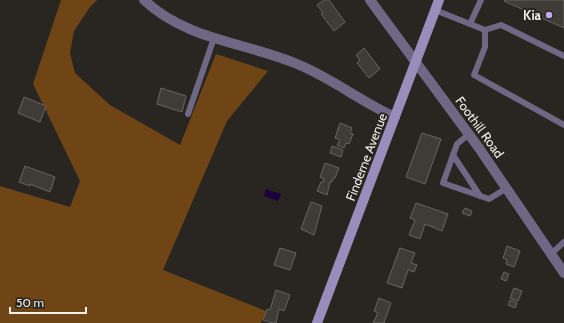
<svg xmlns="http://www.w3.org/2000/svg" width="564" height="323" viewBox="0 0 564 323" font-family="Cabin,sans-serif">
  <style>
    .forest { fill: #6f4515 }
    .water { fill: #1c003b }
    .building { fill: #3f3b37; stroke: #696460 }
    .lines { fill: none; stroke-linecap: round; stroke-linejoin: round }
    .service { stroke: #706785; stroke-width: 6 }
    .minor { stroke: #706785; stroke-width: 10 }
    .tertiary { stroke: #706785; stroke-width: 10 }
    .secondary { stroke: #9a8cbb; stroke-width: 10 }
    .poi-dot { fill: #c0a8f4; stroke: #292521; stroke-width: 1.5 }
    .labels { text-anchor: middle; stroke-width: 4; stroke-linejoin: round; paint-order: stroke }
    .poi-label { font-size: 13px; font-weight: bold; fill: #f1eeeb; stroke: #292521; text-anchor: end }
    .street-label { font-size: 13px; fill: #f1eeeb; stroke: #292521 }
  </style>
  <rect width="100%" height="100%" fill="#292521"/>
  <!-- forest -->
  <path class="forest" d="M61,0H97L90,7L74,31L70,53L75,73L110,105L180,145L216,54L268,71L227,121L163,270L266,311L261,323H0V186L70,207L80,181L33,84Z"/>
  <!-- water -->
  <path class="water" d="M266,189L281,194L278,201L264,196Z"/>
  <!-- building -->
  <g class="building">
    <path d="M324,0H329L345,22L334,31L321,14L323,13L317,5Z"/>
    <path d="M505,0H564V28L504,1Z"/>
    <path d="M364,48L380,69L369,78L357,63L360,60L356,55Z"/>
    <path d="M161,88L186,96L182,112L157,104Z"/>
    <path d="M24,97L46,106L40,122L18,113Z"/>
    <path d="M340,123L352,128L350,133L353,134L349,144L346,143L344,148L337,145L340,140L335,138Z"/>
    <path d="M422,133L441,139L425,184L406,177Z"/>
    <path d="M332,146L343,150L341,157L330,153Z"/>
    <path d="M325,163L339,168L335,178H333L332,182H330L327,195L317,191L321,182H323L324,179L320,177Z"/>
    <path d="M25,166L55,177L50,192L30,184V186L19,182Z"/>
    <path d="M311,202L322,206L314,235L301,229Z"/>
    <path d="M416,203L448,214L442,231L425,224L420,239L409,235L415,220L410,218Z"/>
    <path d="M465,208L472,211L470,216L462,213Z"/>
    <path d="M507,246L520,251L514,267L506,264L507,260L503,258Z"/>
    <path d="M280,248L296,253L290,270L274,265Z"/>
    <path d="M400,248L415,253L411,263L417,265L414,272L408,270L402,288L387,283Z"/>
    <path d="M504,272L509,274L506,281L501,279Z"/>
    <path d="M514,288L522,291L518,301L510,298Z"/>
    <path d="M276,290L290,295L284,311L279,309L276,323H273L263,320L267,309L270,310Z"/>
    <path d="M379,298L391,303L384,323H373L378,313L374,311Z"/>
    <path d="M510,300L517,303L515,308L508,305Z"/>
  </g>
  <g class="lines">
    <!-- service -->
    <g class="service">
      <path d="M435,10L485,30L501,25L564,56"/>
      <path d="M470,24L481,0"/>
      <path d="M485,30V47L474,75L564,125"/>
      <path d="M188,114L214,38"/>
      <path d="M469,134L457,144L443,183L489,199L507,188"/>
      <path d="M453,155L480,196"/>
      <path d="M551,254L564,242"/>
    </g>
    <!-- minor -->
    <path class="minor" d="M370,0L479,148L564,273"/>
    <!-- tertiary -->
    <path class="tertiary" d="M144,0C186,40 245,42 297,64C332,78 361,102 395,117"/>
    <!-- secondary -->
    <path class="secondary" d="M317,323L439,0"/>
  </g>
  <!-- markers -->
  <circle class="poi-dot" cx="549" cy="15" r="4"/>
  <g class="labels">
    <!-- poi labels -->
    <g class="poi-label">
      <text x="541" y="20">Kia</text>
    </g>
    <!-- street labels -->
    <g class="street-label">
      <text transform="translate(480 127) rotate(54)" y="5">Foothill Road</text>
      <text transform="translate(366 157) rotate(-69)" y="5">Finderne Avenue</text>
    </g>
  </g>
  <!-- scale -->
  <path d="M10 307v6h76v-6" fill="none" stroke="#f1eeeb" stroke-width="2"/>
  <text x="16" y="307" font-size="12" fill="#f1eeeb" stroke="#292521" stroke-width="3" paint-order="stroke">50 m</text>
</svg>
